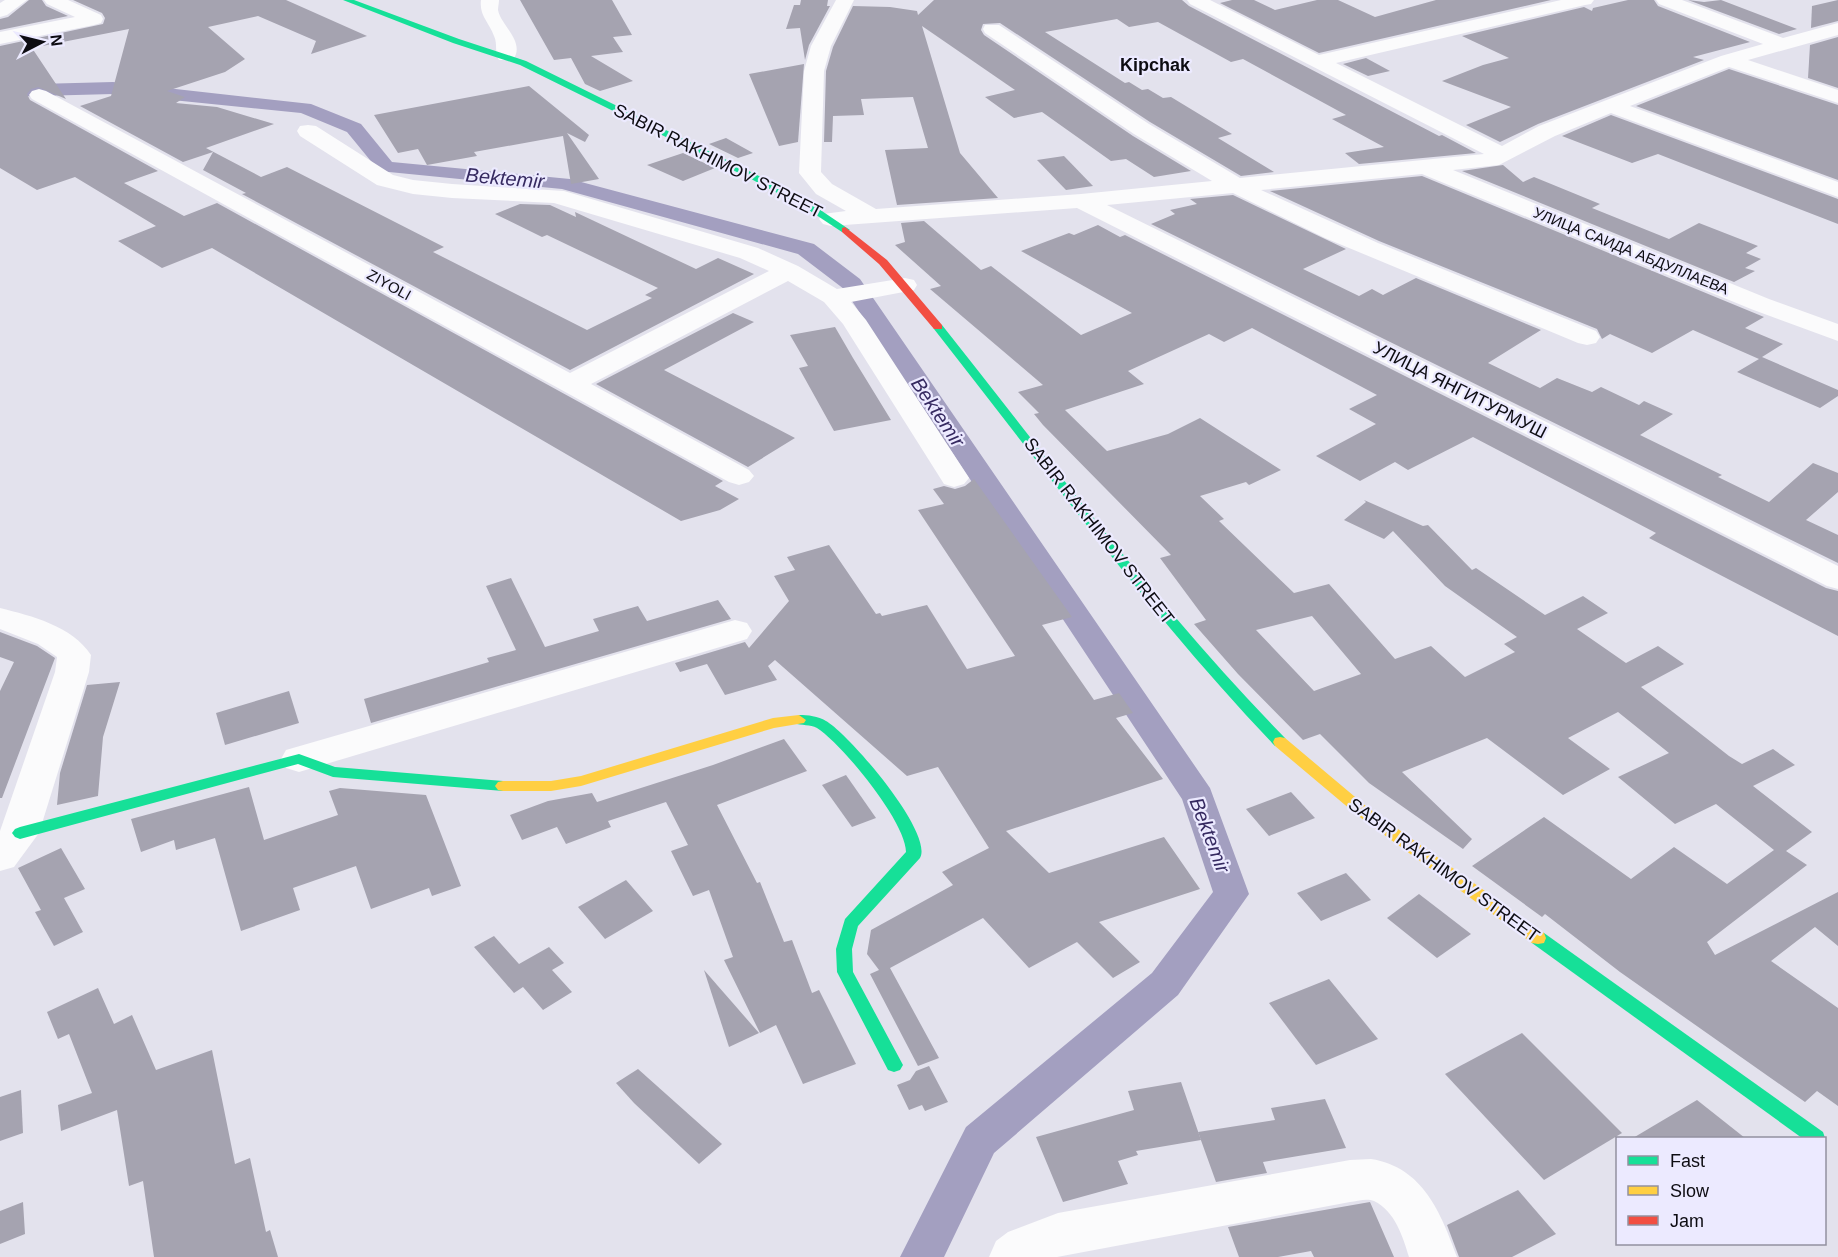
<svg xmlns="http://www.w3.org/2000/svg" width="1838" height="1257" viewBox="0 0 1838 1257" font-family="Arial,sans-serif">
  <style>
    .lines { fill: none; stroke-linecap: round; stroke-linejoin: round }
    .canal { fill: #a39fc0; fill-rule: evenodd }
    .building { fill: #a5a3b0; fill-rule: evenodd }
    .street { fill: #fbfbfc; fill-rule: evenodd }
    .fast { fill: #16e098; fill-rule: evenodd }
    .slow { fill: #ffcf43; fill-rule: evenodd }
    .jam { fill: #f24e42; fill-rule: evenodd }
    .labels { text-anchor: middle; stroke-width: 4.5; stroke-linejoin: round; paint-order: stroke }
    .far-street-label { font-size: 15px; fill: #0d0c12; stroke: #eceaff }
    .far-quarter-label { font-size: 18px; font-weight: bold; fill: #0d0c12; stroke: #eceaff }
    .street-label { font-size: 18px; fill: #0d0c12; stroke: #eceaff }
    .water-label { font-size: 20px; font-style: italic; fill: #362a61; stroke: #eceaff }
  </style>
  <rect width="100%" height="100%" fill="#e3e2ed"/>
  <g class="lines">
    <!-- canal -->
    <path class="canal" d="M113,82L311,104L361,124L392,162L570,179L814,244L860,279L1210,788L1249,894L1178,995L994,1153L944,1257H900L966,1127L1152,973L1213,892L1182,799L844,289L798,254L562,189L379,171L347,132L301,113L113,94L0,97V85Z"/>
  </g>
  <!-- building -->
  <g class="building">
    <path d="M29,0H42L46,6L68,16L0,30V19L8,17Z"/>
    <path d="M73,0H286L367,36L311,54L316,41L258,16L208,27L245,59L225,72L167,91L185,97L176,103L217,107L274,124L206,148L261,177L287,167L444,247L433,252L587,330L652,298L645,295L658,288L547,235L542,237L495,214L520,204L550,205L576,217L575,212L696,269L718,258L754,274L570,370L242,194L246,193L203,170L213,152L183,162L80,106L111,96L129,29L32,48L66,99L38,87L31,89L27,94L30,100L158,171L124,183L184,216L217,203L723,481L715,486L739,499L720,510L681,521L212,248L162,268L118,241L156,226L75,177L37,190L0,168V46L103,24L105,18L102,13Z"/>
    <path d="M520,0H612L632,35L613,37L623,52L591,56L633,81L600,91L585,84L571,58L554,60Z"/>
    <path d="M801,0H828L827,6H830L809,45L805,60L800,28L786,29L794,5H800Z"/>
    <path d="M934,0H1182L1189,6L1439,136L1442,135L1476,153L1359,164L1345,153L1384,147L1332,119L1346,115L1243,59L1231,62L1158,22L1129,27L1117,19L1045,32L1125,83L1129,82L1142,90L1148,89L1163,98L1171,97L1232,134L1218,138L1274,172L1241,176L1150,122L1000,23L983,24L981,30L984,35L1133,136L1191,171L1154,177L1126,159L1111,161L1042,112L1014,118L985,97L1015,90L922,26L960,153L998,198L897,205L885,150L928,148L913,97L861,99L864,115L833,116L832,142H824L826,71L833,47L853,6L890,7L917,11L918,15Z"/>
    <path d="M1232,0H1254L1275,10L1317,0H1338L1375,17L1436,0H1551L1319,53L1220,3Z"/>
    <path d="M1628,0H1654L1658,6L1750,42L1693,57L1704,60L1538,124L1500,142L1466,125L1511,107L1442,81L1483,65L1509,58L1462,36L1584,7L1592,11L1593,8Z"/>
    <path d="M1688,0L1704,2L1721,0L1797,29L1779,34Z"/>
    <path d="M1838,0V21L1811,28L1812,6Z"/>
    <path d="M1838,37V88L1808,78L1810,45Z"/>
    <path d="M1366,58L1390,71L1368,76L1343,64Z"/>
    <path d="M804,64L798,142L779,146L749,74Z"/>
    <path d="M1729,69L1838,105V180L1636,106Z"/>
    <path d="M529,86L589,135L585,142L567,133L599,179L571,184L563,136L474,152L477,156L427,165L418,149L398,153L374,115Z"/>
    <path d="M1611,115L1838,199V224L1658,154L1632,163L1562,136Z"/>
    <path d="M726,138L753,153L738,158L709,144Z"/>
    <path d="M683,153L715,168L683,181L647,165Z"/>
    <path d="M1064,156L1093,186L1066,190L1037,160Z"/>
    <path d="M1503,165L1523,182L1534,177L1600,204L1592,208L1669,239L1699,223L1758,246L1746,253L1761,259L1745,268L1755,271L1734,282L1462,171Z"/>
    <path d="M1422,176L1764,317L1745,328L1783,344L1762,357L1838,390V396L1820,408L1737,372L1759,359L1693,330L1652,353L1610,334L1602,339L1597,329L1379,241L1270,191Z"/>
    <path d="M1233,195L1346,249L1303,269L1359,296L1372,289L1383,295L1416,278L1541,330L1488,363L1540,388L1557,378L1592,392L1601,387L1639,405L1644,401L1673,414L1640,435L1722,475L1718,477L1769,502L1813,463L1838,473V492L1806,520L1838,535V563L1151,224L1175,214L1170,210L1197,204L1190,199Z"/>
    <path d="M924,221L981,270L991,266L1081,335L1132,313L1021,251L1069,233L1074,235L1098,225L1120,237L1125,235L1826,588L1838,591V636L1649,538L1656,533L1473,437L1408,470L1395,462L1360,481L1316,456L1376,424L1349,409L1377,395L1252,328L1224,342L1209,334L1128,371L1144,384L1065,410L1107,451L1168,434L1200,418L1281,470L1249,485L1246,482L1200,496L1224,519L1219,521L1294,593L1329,584L1395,659L1431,646L1465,677L1515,652L1504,644L1517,637L1445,586L1393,531L1384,539L1344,520L1366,502L1364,500L1423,526L1428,525L1472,570L1476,568L1545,615L1583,596L1608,613L1577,629L1626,663L1658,646L1684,664L1641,687L1729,756L1742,764L1773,749L1795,765L1753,786L1812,832L1786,851L1807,865L1707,942L1715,955L1838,892V946L1815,927L1771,961L1838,1008V1106L1817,1091L1805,1102L1620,972L1545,914L1542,917L1472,866L1544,817L1631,879L1674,847L1727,884L1774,850L1716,804L1675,824L1618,777L1669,753L1618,712L1568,738L1610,769L1563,795L1487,738L1402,772L1472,839L1463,849L1369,783L1320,734L1303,740L1238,674L1194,624L1206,620L1160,558L1171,555L1043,425L1034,414L1039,413L1018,392L1043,385L930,289L941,286L895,245L905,242L901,223ZM1312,616L1361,674L1314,691L1256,630Z"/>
    <path d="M733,313L754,322L664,370L795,438L748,467L596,384Z"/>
    <path d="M835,327L853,358L891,420L834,431L799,368L808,366L790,335Z"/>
    <path d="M974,479L1072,617L1042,625L1094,700L1119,693L1133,713L1116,718L1163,779L1006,831L1049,873L1164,837L1200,889L1099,922L1140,962L1113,978L1077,942L1029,968L983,918L890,968L939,1058L918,1066L870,974L879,970L867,954L871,930L953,885L942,872L989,848L938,767L907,776L775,660L768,666L777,680L725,695L707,664L680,672L675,663L745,642L749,648L789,601L774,576L795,570L787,557L829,545L876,614L880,613L882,616L927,605L967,669L1015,656L918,510L944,504L933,489L944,486L955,489L965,486Z"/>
    <path d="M511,578L545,647L599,631L593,619L638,606L647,621L718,600L731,619L371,723L364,699L489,662L487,658L516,650L486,586Z"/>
    <path d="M0,632L37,646L55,658L2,798H0V691L14,662L0,657Z"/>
    <path d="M120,682L103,737L98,796L57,805L60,773L87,685Z"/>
    <path d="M289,691L299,723L225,745L216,713Z"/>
    <path d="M784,739L807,771L717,805L757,883L760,882L784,942L792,940L812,993L819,990L856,1064L803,1084L776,1025L760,1033L724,960L733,957L709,890L693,896L671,851L688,845L666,802L608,821L611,827L566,844L557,827L522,840L510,815L548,801L592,793L597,802L713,765Z"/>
    <path d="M846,775L876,818L852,827L822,785Z"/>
    <path d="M249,787L264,840L338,815L329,791L340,788L426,795L461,886L432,896L429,888L371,909L356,866L293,888L300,910L241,931L215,838L176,850L174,840L141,852L131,819Z"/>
    <path d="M1291,792L1315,818L1269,836L1246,809Z"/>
    <path d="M61,848L85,889L64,898L83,932L54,946L35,912L41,910L18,868Z"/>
    <path d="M1346,873L1371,900L1321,921L1297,893Z"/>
    <path d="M626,880L653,911L605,939L578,907Z"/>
    <path d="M1419,894L1471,934L1437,958L1387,918Z"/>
    <path d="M494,936L519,964L549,947L564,963L552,970L572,992L543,1010L523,987L514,993L474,947Z"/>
    <path d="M704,970L759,1033L729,1047Z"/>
    <path d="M1329,979L1378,1039L1316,1065L1269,1003Z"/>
    <path d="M98,988L114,1024L132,1015L156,1070L212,1050L235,1164L250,1158L266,1232L270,1230L278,1257H154L143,1181L129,1186L117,1110L61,1131L58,1105L92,1093L69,1034L58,1039L47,1012Z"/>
    <path d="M1522,1033L1622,1133L1544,1180L1445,1074Z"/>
    <path d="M929,1066L948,1102L925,1111L922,1105L909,1110L897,1085L910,1080L916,1071Z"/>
    <path d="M638,1069L722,1144L699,1164L634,1103L616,1083Z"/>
    <path d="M1181,1082L1201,1140L1136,1151L1138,1155L1118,1161L1128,1184L1063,1202L1036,1137L1134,1110L1128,1091Z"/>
    <path d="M21,1090L23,1133L0,1141V1097Z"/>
    <path d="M1325,1099L1346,1148L1263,1162L1267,1173L1216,1182L1198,1132L1275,1120L1271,1108Z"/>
    <path d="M1697,1100L1745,1138H1633Z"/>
    <path d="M1518,1190L1556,1234L1512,1257H1459L1447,1225Z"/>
    <path d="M23,1202L25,1234L0,1244V1211Z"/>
    <path d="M1370,1202L1394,1257H1314L1311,1251L1278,1257H1239L1228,1227Z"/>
  </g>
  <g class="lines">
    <!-- street -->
    <g class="street">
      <path d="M5,0H27L7,15L0,17V3Z"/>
      <path d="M44,0H68L101,15L103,19L101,23L94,25L0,44V32L75,17L47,4Z"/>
      <path d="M481,0H499C499,3 498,7 498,10C501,26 526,42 513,60H499C494,53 498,44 494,36C489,22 479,16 481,0Z"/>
      <path d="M836,0H854L831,46L824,71L821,172L832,184L876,209L1081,194L1212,181L1134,134L985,33L983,29L985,25H999L1149,124L1240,178L1484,154L1190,4L1187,0H1210L1319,55L1561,0H1594L1591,4L1585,5L1336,63L1502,146L1539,126L1721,56L1763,44L1659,4L1656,0H1682L1783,38L1838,23V35L1748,60L1838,90V103L1729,67L1630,106L1838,182V197L1611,113L1555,136L1499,165L1453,170L1769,299L1838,324V341L1751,309L1422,174L1261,190L1378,243L1596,331L1600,337L1596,343L1587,345L1578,343L1325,238L1233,193L1107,205L1838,566V589L1827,586L1077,208L831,226L823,224L819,219L823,214L846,211L816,194L799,173L804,71L811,46Z"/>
      <path d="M39,89L46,91L570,373L769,271L740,258L554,203L452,198L413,194L377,185L300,136L297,131L300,126L308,125L316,126L393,175L413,180L452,184L564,191L758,248L798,266L837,289L905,278L914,280L917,285L914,290L851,302L866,320L969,478L964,484L954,487L944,484L843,324L824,302L788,281L591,384L749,470L754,476L749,482L739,485L729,482L32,99L29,95L32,91Z"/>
      <path d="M0,608C32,616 72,626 91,655L89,672L39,833L14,867L0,871V831L55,672L57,657L38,644L0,629Z"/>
      <path d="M735,620L747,623L752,631L747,639L299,772L286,768L281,759L286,750Z"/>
      <path d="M1371,1159C1423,1167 1441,1213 1457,1257H1409C1403,1237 1395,1211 1374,1201C1367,1198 1357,1201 1350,1202L1057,1257H989L996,1241L1008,1232L1058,1213L1350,1160Z"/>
    </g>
    <!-- fast -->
    <g class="fast">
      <path d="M343,0H354L459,39L526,61L759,176L813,205L850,230L842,232L807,209L753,180L520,65L453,43Z"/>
      <path d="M938,324L942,325C1053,465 1160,610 1285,738L1287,742L1285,746H1275C1151,616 1045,470 934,329L933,327Z"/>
      <path d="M799,715C808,715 818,716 826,721C849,734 934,833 920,858L858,926L852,949L853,972L903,1065L900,1070L894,1072L888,1070L837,972L836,949L845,919L906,852C906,822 843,745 817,728C810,724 802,726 794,723L792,720Z"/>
      <path d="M299,754L335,767L503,781L508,782L511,786L508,790L503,791L333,777L298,764L20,839L15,837L12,833L15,829L20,827Z"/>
      <path d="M1538,932L1544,933L1823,1132L1825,1138L1824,1139L1802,1138L1532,943L1530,938L1532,933Z"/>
    </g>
    <!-- slow -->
    <g class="slow">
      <path d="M799,715L806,720L804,723L774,728L581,786L551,791H503L498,790L495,786L498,782L503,781H551L581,776L773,718Z"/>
      <path d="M1280,737L1285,738L1367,807L1544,933L1546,938L1544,943L1538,944L1532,943L1357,815L1275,746L1273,742L1275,738Z"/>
    </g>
    <!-- jam -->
    <path class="jam" d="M845,227L887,260L942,325V329H934L879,264L842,232V228Z"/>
  </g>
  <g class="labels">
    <!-- far-street labels -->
    <g class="far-street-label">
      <text transform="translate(1631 251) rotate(22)" y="5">УЛИЦА САИДА АБДУЛЛАЕВА</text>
      <text transform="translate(389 285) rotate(29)" y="5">ZIYOLI</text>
    </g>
    <!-- far-quarter labels -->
    <g class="far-quarter-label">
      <text x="1155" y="71">Kipchak</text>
    </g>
    <!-- street labels -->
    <g class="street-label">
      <text transform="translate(718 161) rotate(27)" y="6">SABIR RAKHIMOV STREET</text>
      <text transform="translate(1460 390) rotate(27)" y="6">УЛИЦА ЯНГИТУРМУШ</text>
      <text transform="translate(1099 531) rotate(52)" y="6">SABIR RAKHIMOV STREET</text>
      <text transform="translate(1444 870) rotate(36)" y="6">SABIR RAKHIMOV STREET</text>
    </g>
    <!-- water labels -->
    <g class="water-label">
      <text transform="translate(505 178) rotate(5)" y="7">Bektemir</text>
      <text transform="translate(938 412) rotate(56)" y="7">Bektemir</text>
      <text transform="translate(1210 835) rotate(69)" y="7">Bektemir</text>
    </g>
  </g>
  <!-- legend -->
  <rect x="1616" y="1137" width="210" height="108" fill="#eceaff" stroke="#9391a0" stroke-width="1.5"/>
  <rect x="1628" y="1156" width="30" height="9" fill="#16e098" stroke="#9391a0" stroke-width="1.5"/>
  <text x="1670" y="1167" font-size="18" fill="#0d0c12">Fast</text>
  <rect x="1628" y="1186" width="30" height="9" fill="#ffcf43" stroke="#9391a0" stroke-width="1.5"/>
  <text x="1670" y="1197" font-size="18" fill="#0d0c12">Slow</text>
  <rect x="1628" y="1216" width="30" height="9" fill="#f24e42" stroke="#9391a0" stroke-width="1.5"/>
  <text x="1670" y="1227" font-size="18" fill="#0d0c12">Jam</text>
  <!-- north arrow -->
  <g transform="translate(42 42) rotate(83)" stroke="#eceaff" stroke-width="4.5" paint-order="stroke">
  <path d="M0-4.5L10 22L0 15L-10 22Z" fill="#0d0c12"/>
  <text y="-9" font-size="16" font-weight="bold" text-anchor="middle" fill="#0d0c12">N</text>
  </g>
</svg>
